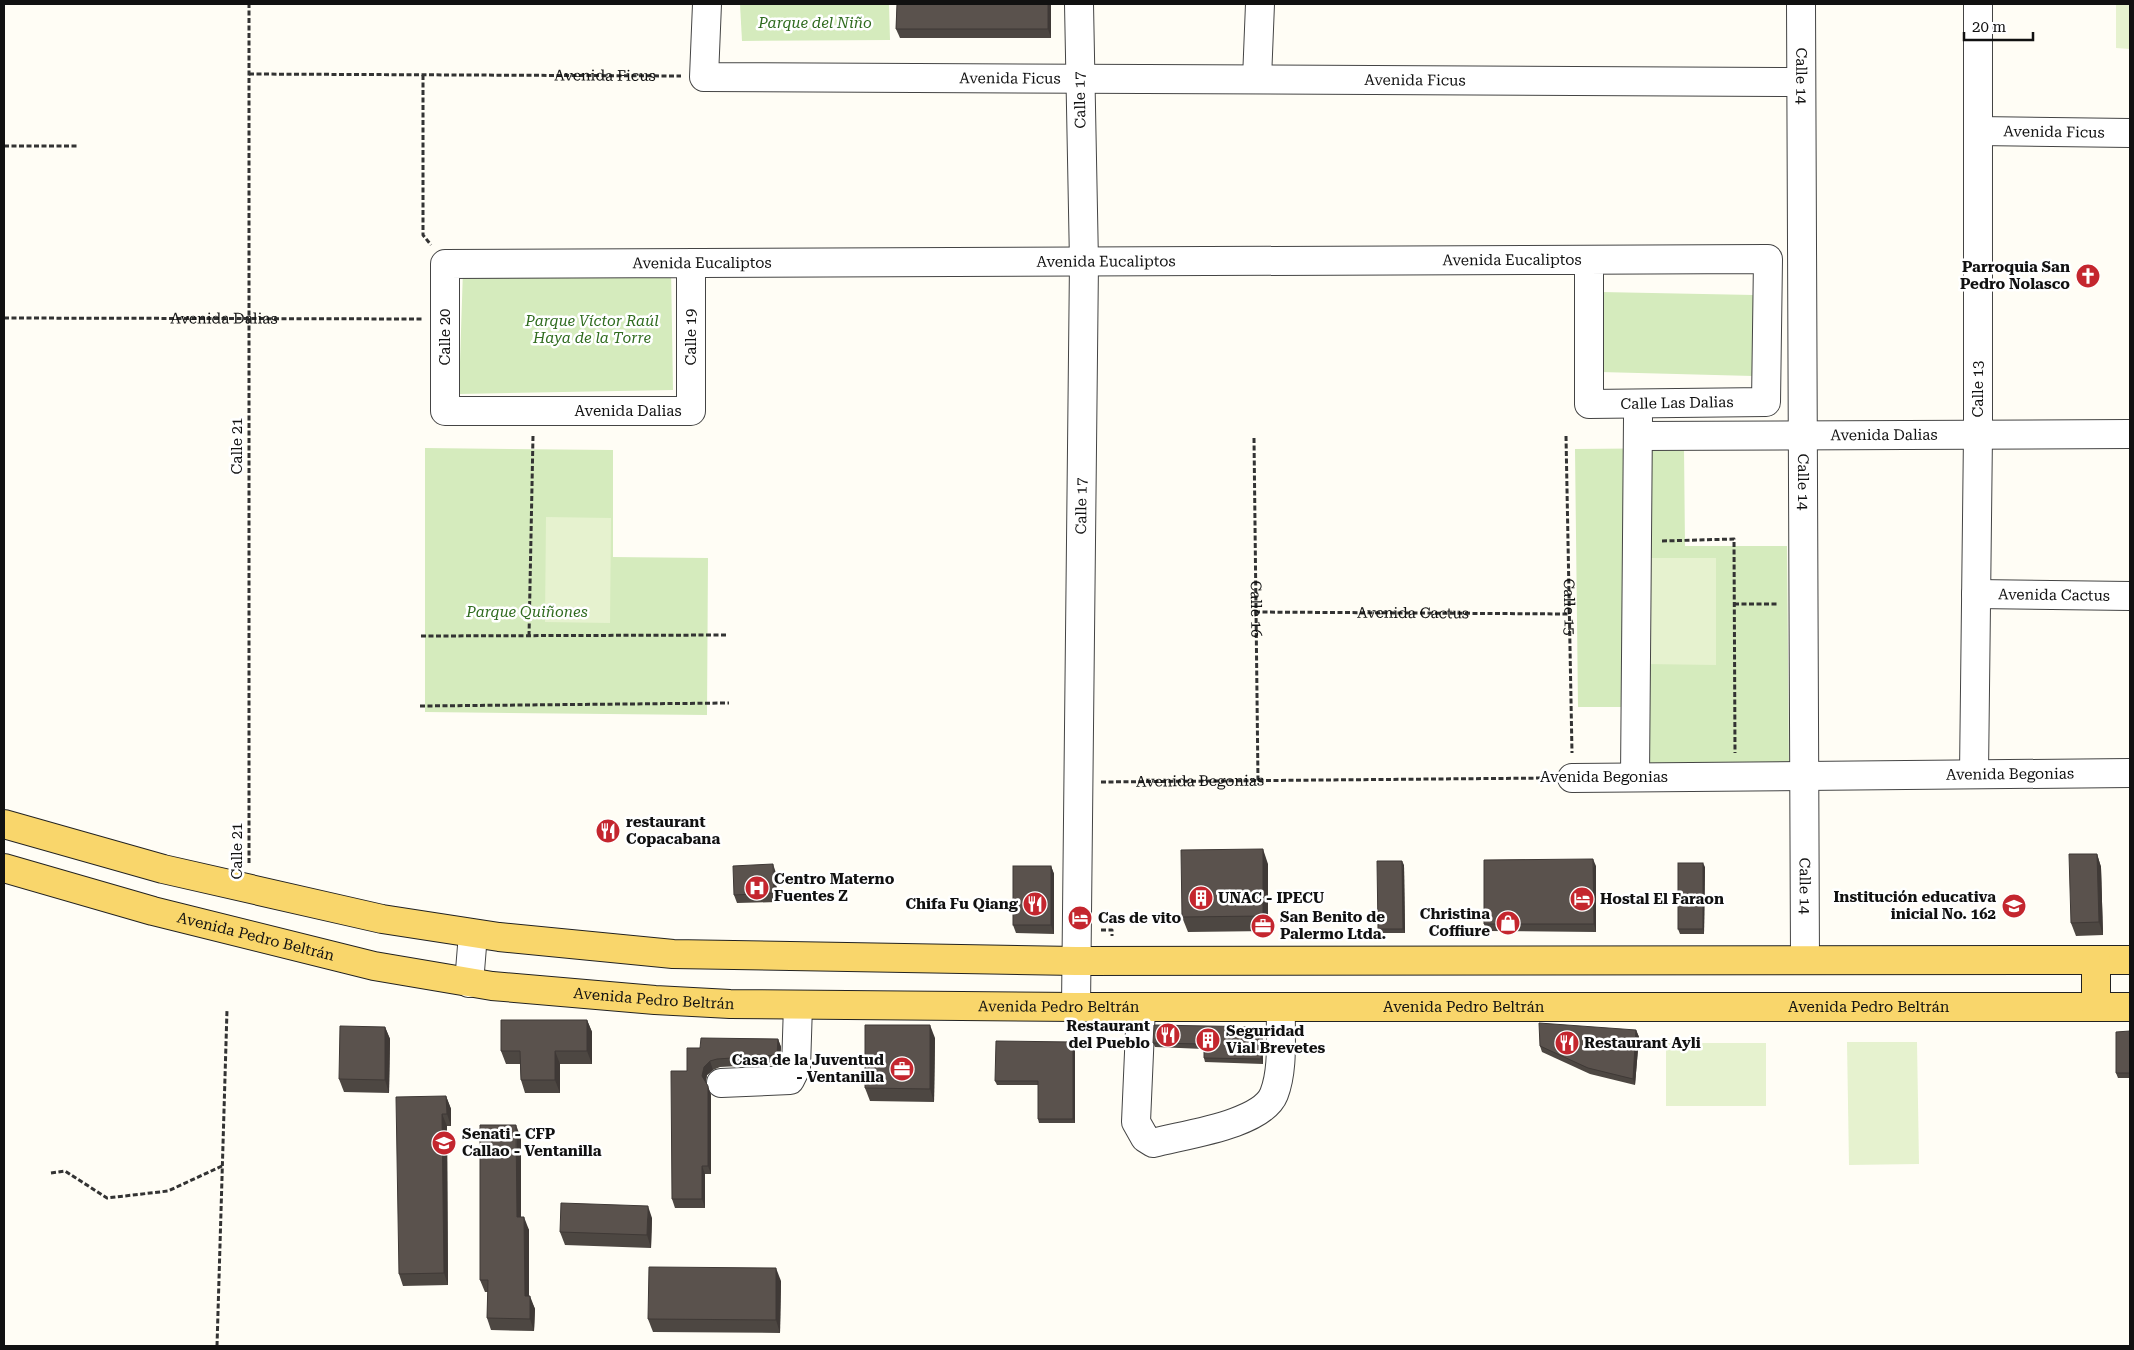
<svg xmlns="http://www.w3.org/2000/svg" width="2134" height="1350" viewBox="0 0 2134 1350" font-family="'Roboto Serif',serif">
  <style>
    .green { fill: #d5ebbd }
    .pitch { fill: #e6f2cf }
    .lines { fill: none; stroke-linecap: round; stroke-linejoin: round }
    .minor-casing { stroke: #444; stroke-width: 30 }
    .major-casing { stroke: #222; stroke-width: 30 }
    .path { stroke: #333; stroke-width: 3; stroke-dasharray: 5 2.5; stroke-linecap: butt }
    .minor { stroke: #fff; stroke-width: 28 }
    .major { stroke: #f9d66b; stroke-width: 28 }
    .wall { fill: #4d4742 }
    .shaded-wall { fill: #3f3936 }
    .building { fill: #5a524d; stroke: #3f3936 }
    .labels { text-anchor: middle; stroke-width: 5; stroke-linejoin: round; paint-order: stroke }
    .park-label { font-size: 15px; font-style: italic; fill: #2f6b1f; stroke: #fff }
    .street-label { font-size: 15px; fill: #111; stroke: #fff }
    .poi-label { font-size: 15px; font-weight: bold; fill: #111; stroke: #fff; text-anchor: start }
  </style>
  <rect width="100%" height="100%" fill="#fffdf5"/>
  <!-- green -->
  <g class="green">
    <path d="M740,4H889L890,40L742,41Z"/>
    <path d="M671,267L673,390L459,394L463,269Z"/>
    <path d="M1601,292L1754,295L1753,376L1600,372Z"/>
    <path d="M425,448L613,450V557L708,558L707,715L425,712Z"/>
    <path d="M1684,448L1685,546H1787L1789,765L1644,766L1643,707H1578L1575,449Z"/>
  </g>
  <!-- pitch -->
  <g class="pitch">
    <path d="M2116,4H2130V49L2116,48Z"/>
    <path d="M546,517L611,518L610,623L545,622Z"/>
    <path d="M1645,558H1716V665L1645,664Z"/>
    <path d="M1847,1042H1917L1919,1164L1849,1165Z"/>
    <rect x="1666" y="1043" width="100" height="63"/>
  </g>
  <g class="lines">
    <defs>
      <g id="minor">
        <path id="s7" d="M707,4L704,77L1801,82"/>
        <path id="s8" d="M1801,4L1805,959"/>
        <path d="M1257,79L1260,4"/>
        <path id="s9" d="M1978,131L2130,133"/>
        <path id="s10" d="M691,263V411H445V264L1768,259L1766,402L1589,404V260"/>
        <path id="s11" d="M1638,436L2130,434"/>
        <path id="s12" d="M1976,594L2130,596"/>
        <path d="M1974,774L1978,434V4"/>
        <path d="M1635,777L1638,418"/>
        <path id="s13" d="M1572,778L2130,773"/>
        <path d="M469,983L473,934"/>
        <path id="s14" d="M1076,1007L1084,262L1079,4"/>
        <path d="M1141,1007L1136,1122L1145,1138L1153,1143C1182,1135 1262,1125 1274,1094C1284,1068 1280,1034 1281,1007"/>
        <path d="M721,1083L790,1080L796,1068L798,1005"/>
      </g>
      <g id="major">
        <path d="M4,824L163,869L382,919L499,937L673,954L1076,961L2130,960"/>
        <path id="s15" d="M4,868L153,911L374,966L492,986L655,1000L730,1004L1076,1007H2130"/>
        <path d="M2096,960V1007"/>
      </g>
    </defs>
    <!-- minor casing -->
    <use href="#minor" class="minor-casing"/>
    <!-- major casing -->
    <use href="#major" class="major-casing"/>
    <!-- path -->
    <g class="path">
      <path id="s1" d="M249,74L681,76"/>
      <path d="M423,75V235L431,245"/>
      <path d="M4,146H79"/>
      <path id="s2" d="M4,318L422,319"/>
      <path id="s3" d="M1566,436L1572,753"/>
      <path id="s4" d="M1254,438L1258,781"/>
      <path d="M1662,541L1734,539L1735,753"/>
      <path d="M1734,604H1778"/>
      <path id="s5" d="M1255,612L1570,614"/>
      <path d="M421,636L728,635"/>
      <path d="M529,636L533,436"/>
      <path d="M420,706L729,703"/>
      <path id="s6" d="M1101,782L1548,778"/>
      <path d="M249,863V4"/>
      <path d="M1101,930H1112V936"/>
      <path d="M51,1173L65,1171L107,1198L168,1191L222,1166"/>
      <path d="M217,1346L227,1010"/>
    </g>
    <!-- minor -->
    <use href="#minor" class="minor"/>
    <!-- major -->
    <use href="#major" class="major"/>
  </g>
  <!-- wall -->
  <g class="wall">
    <path d="M897,4H1051V38H900L896,29Z"/>
    <path d="M2097,854L2101,867L2103,935L2076,936L2071,923Z"/>
    <path d="M1268,864V931L1188,932L1182,917Z"/>
    <path d="M1404,865L1405,933H1379L1378,929Z"/>
    <path d="M1051,866L1054,874V934L1016,933L1013,925Z"/>
    <path d="M1596,866V932L1487,931L1484,924Z"/>
    <path d="M1705,867L1704,934H1680L1678,929Z"/>
    <path d="M776,873L777,902L737,903L734,895Z"/>
    <path d="M587,1020L592,1032V1064H560V1093H525L521,1080L520,1064H506L501,1051Z"/>
    <path d="M385,1027L390,1039L389,1093L344,1092L339,1079Z"/>
    <path d="M1262,1027L1263,1032V1064L1205,1062L1204,1058V1049L1155,1047L1153,1043Z"/>
    <path d="M1636,1030L1639,1037L1635,1085L1590,1074L1542,1052L1540,1046Z"/>
    <path d="M2130,1031V1078H2118L2116,1073Z"/>
    <path d="M935,1038L934,1102L870,1101L865,1088Z"/>
    <path d="M778,1039L781,1047L780,1064L720,1067L713,1070L707,1075L706,1082L711,1095V1174H705V1208H675L672,1199L687,1071L700,1048Z"/>
    <path d="M1073,1042L1075,1046V1123H1039L1038,1119V1085H997L995,1081Z"/>
    <path d="M446,1096L451,1109V1126H447L448,1285L403,1286L399,1274Z"/>
    <path d="M521,1138V1217L529,1230V1296L535,1309L534,1331L491,1330L487,1318L488,1292H485L480,1280Z"/>
    <path d="M652,1218L651,1248L565,1245L560,1232Z"/>
    <path d="M781,1281L780,1333L653,1332L648,1319Z"/>
  </g>
  <!-- shaded-wall -->
  <g class="shaded-wall">
    <path d="M1048,4H1051V38L1048,29Z"/>
    <path d="M1263,849L1268,864V931L1263,916Z"/>
    <path d="M2097,854L2101,867L2103,935L2099,922Z"/>
    <path d="M1593,859L1596,866V932L1594,924Z"/>
    <path d="M1402,861L1404,865L1405,933L1403,929Z"/>
    <path d="M1703,863L1705,867L1704,934L1703,929Z"/>
    <path d="M773,864L776,873L777,902L774,893Z"/>
    <path d="M1051,866L1054,874V934L1051,925Z"/>
    <path d="M587,1020L592,1032V1064L587,1051Z"/>
    <path d="M930,1025L935,1038L934,1102L930,1089Z"/>
    <path d="M385,1027L390,1039L389,1093L385,1080Z"/>
    <path d="M1262,1027L1263,1032V1064L1261,1059Z"/>
    <path d="M1636,1030L1639,1037L1635,1085L1633,1079Z"/>
    <path d="M778,1039L781,1047L780,1064L777,1055Z"/>
    <path d="M1073,1042L1075,1046V1123L1073,1119Z"/>
    <path d="M555,1051L560,1064V1093L555,1080Z"/>
    <path d="M710,1061L713,1070L707,1075L705,1084L702,1076L704,1067Z"/>
    <path d="M708,1086L711,1095V1174L708,1166Z"/>
    <path d="M446,1096L451,1109V1126L447,1114Z"/>
    <path d="M442,1114L447,1126L448,1285L444,1273Z"/>
    <path d="M516,1125L521,1138V1230L517,1217Z"/>
    <path d="M702,1166L705,1174V1208L702,1199Z"/>
    <path d="M648,1206L652,1218L651,1248L647,1235Z"/>
    <path d="M524,1217L529,1230V1309L525,1296Z"/>
    <path d="M776,1268L781,1281L780,1333L776,1320Z"/>
    <path d="M530,1296L535,1309L534,1331L530,1319Z"/>
  </g>
  <!-- building -->
  <g class="building">
    <path d="M897,4H1048V29H896Z"/>
    <path d="M1263,849V916L1182,917L1181,850Z"/>
    <path d="M2069,854H2097L2099,922L2071,923Z"/>
    <path d="M1593,859L1594,924H1484V860Z"/>
    <path d="M1377,861H1402L1403,929H1378Z"/>
    <rect x="1678" y="863" width="25" height="66"/>
    <path d="M773,864L774,893L734,895L733,866Z"/>
    <rect x="1013" y="866" width="38" height="59"/>
    <path d="M501,1020H587V1051H555V1080H521L520,1051H501Z"/>
    <path d="M1539,1023L1636,1030L1633,1079L1588,1068L1540,1046Z"/>
    <path d="M865,1025H930V1089L865,1088Z"/>
    <path d="M1154,1025L1262,1027L1261,1059L1204,1058V1044L1153,1043Z"/>
    <path d="M340,1026L385,1027V1080L339,1079Z"/>
    <path d="M2130,1031V1073H2116V1032Z"/>
    <path d="M701,1038L778,1039L777,1055L717,1059L710,1061L704,1067L702,1076L708,1086V1166H702V1199H672L671,1071H687V1048H700Z"/>
    <path d="M996,1041L1073,1042V1119H1038V1081H995Z"/>
    <path d="M446,1096L447,1114H442L444,1273L399,1274L396,1097Z"/>
    <path d="M480,1125H516L517,1217H524L525,1296H530V1319L487,1318L488,1280H480Z"/>
    <path d="M561,1203L648,1206L647,1235L560,1232Z"/>
    <path d="M649,1267L776,1268V1320L648,1319Z"/>
  </g>
  <!-- icons -->
  <defs>
    <symbol id="church-disc" viewBox="-11 -11 22 22"><circle r="9.5" fill="#c4262e" stroke="#fff"/><path d="M-1.2-6h2.4v3.5h3.3v2.4h-3.3V6h-2.4V-.1h-3.3v-2.4h3.3Z" fill="#fff"/></symbol>
    <symbol id="restaurant-disc" viewBox="-11 -11 22 22"><circle r="9.5" fill="#c4262e" stroke="#fff"/><path d="M-5-6h1v4h1v-4h1v4h1v-4h1v5L-1.5 .5V6h-2V.5L-5-1ZM5-6V6H3V1.5H1.5Q1.5-4 5-6Z" fill="#fff"/></symbol>
    <symbol id="hospital-disc" viewBox="-11 -11 22 22"><circle r="9.5" fill="#c4262e" stroke="#fff"/><path d="M-5-5h3v3.5h4V-5h3V5h-3V1.5h-4V5h-3Z" fill="#fff"/></symbol>
    <symbol id="building-disc" viewBox="-11 -11 22 22"><circle r="9.5" fill="#c4262e" stroke="#fff"/><path d="M-4-6H4V6H1V3H-1V6H-4ZM-2.5-4.3h1.7v1.8h-1.7ZM.8-4.3h1.7v1.8H.8ZM-2.5-1h1.7V.8h-1.7ZM.8-1h1.7V.8H.8Z" fill="#fff"/></symbol>
    <symbol id="hotel-disc" viewBox="-11 -11 22 22"><circle r="9.5" fill="#c4262e" stroke="#fff"/><path d="M-6-4.5h1.5V1H6V5H4.5V3h-9V5H-6ZM-4 0a1.8 1.8 0 1 1 3.6 0ZM.5 0V-2.5h3Q6-2.5 6 0Z" fill="#fff"/></symbol>
    <symbol id="school-disc" viewBox="-11 -11 22 22"><circle r="9.5" fill="#c4262e" stroke="#fff"/><path d="M0-5L7-2L0 1L-7-2ZM-4 1L0 2.5L4 1V4Q0 6-4 4Z" fill="#fff"/></symbol>
    <symbol id="shop-disc" viewBox="-11 -11 22 22"><circle r="9.5" fill="#c4262e" stroke="#fff"/><path d="M-5-2.5h2.3a2.7 3.5 0 0 1 5.4 0H5L5.5 6h-11ZM-1.5-2.5h3a1.5 2.3 0 0 0-3 0Z" fill="#fff"/></symbol>
    <symbol id="office-disc" viewBox="-11 -11 22 22"><circle r="9.5" fill="#c4262e" stroke="#fff"/><path d="M-6-3h4V-5.5h4V-3h4V5H-6ZM-1-4.5V-3h2v-1.5ZM-6 0V1H6V0Z" fill="#fff"/></symbol>
    <symbol id="university-disc" viewBox="-11 -11 22 22"><circle r="9.5" fill="#c4262e" stroke="#fff"/><path d="M0-5L7-2L0 1L-7-2ZM-4 1L0 2.5L4 1V4Q0 6-4 4Z" fill="#fff"/></symbol>
  </defs>
  <g fill-rule="evenodd">
    <use href="#church-disc" x="2074" y="262" width="28" height="28"/>
    <use href="#restaurant-disc" x="594" y="817" width="28" height="28"/>
    <use href="#hospital-disc" x="743" y="874" width="28" height="28"/>
    <use href="#building-disc" x="1187" y="884" width="28" height="28"/>
    <use href="#hotel-disc" x="1568" y="885" width="28" height="28"/>
    <use href="#restaurant-disc" x="1021" y="890" width="28" height="28"/>
    <use href="#school-disc" x="2000" y="892" width="28" height="28"/>
    <use href="#hotel-disc" x="1066" y="904" width="28" height="28"/>
    <use href="#shop-disc" x="1494" y="909" width="28" height="28"/>
    <use href="#office-disc" x="1249" y="912" width="28" height="28"/>
    <use href="#restaurant-disc" x="1154" y="1021" width="28" height="28"/>
    <use href="#building-disc" x="1194" y="1026" width="28" height="28"/>
    <use href="#restaurant-disc" x="1553" y="1029" width="28" height="28"/>
    <use href="#office-disc" x="888" y="1055" width="28" height="28"/>
    <use href="#university-disc" x="430" y="1129" width="28" height="28"/>
  </g>
  <g class="labels">
    <!-- park labels -->
    <g class="park-label">
      <text x="815" y="28">Parque del Niño</text>
      <text x="592" y="326">Parque Víctor Raúl<tspan x="592" dy="17">Haya de la Torre</tspan></text>
      <text x="527" y="617">Parque Quiñones</text>
    </g>
    <!-- street labels -->
    <g class="street-label">
      <text dy="5" stroke="none"><textPath href="#s1" startOffset="356">Avenida Ficus</textPath></text>
      <text dy="5" stroke="none"><textPath href="#s8" startOffset="72">Calle 14</textPath></text>
      <text dy="5" stroke="none"><textPath href="#s7" startOffset="379">Avenida Ficus</textPath></text>
      <text dy="5" stroke="none"><textPath href="#s7" startOffset="784">Avenida Ficus</textPath></text>
      <text transform="translate(1080 100) rotate(-91)" y="5">Calle 17</text>
      <text dy="5" stroke="none"><textPath href="#s9" startOffset="76">Avenida Ficus</textPath></text>
      <text dy="5" stroke="none"><textPath href="#s10" startOffset="1608">Avenida Eucaliptos</textPath></text>
      <text dy="5" stroke="none"><textPath href="#s10" startOffset="1202">Avenida Eucaliptos</textPath></text>
      <text dy="5" stroke="none"><textPath href="#s10" startOffset="798">Avenida Eucaliptos</textPath></text>
      <text dy="5" stroke="none"><textPath href="#s2" startOffset="220">Avenida Dalias</textPath></text>
      <text transform="translate(445 337) rotate(-90)" y="5">Calle 20</text>
      <text transform="translate(691 337) rotate(-90)" y="5">Calle 19</text>
      <text transform="translate(1978 389) rotate(-90)" y="5">Calle 13</text>
      <text transform="translate(1677 403) rotate(-1)" y="5">Calle Las Dalias</text>
      <text x="628" y="416">Avenida Dalias</text>
      <text dy="5" stroke="none"><textPath href="#s11" startOffset="246">Avenida Dalias</textPath></text>
      <text transform="translate(237 446) rotate(-90)" y="5">Calle 21</text>
      <text dy="5" stroke="none"><textPath href="#s8" startOffset="478">Calle 14</textPath></text>
      <text dy="5" stroke="none"><textPath href="#s14" startOffset="501">Calle 17</textPath></text>
      <text dy="5" stroke="none"><textPath href="#s12" startOffset="78">Avenida Cactus</textPath></text>
      <text dy="5" stroke="none"><textPath href="#s3" startOffset="171">Calle 15</textPath></text>
      <text dy="5" stroke="none"><textPath href="#s4" startOffset="171">Calle 16</textPath></text>
      <text dy="5" stroke="none"><textPath href="#s5" startOffset="158">Avenida Cactus</textPath></text>
      <text dy="5" stroke="none"><textPath href="#s13" startOffset="438">Avenida Begonias</textPath></text>
      <text x="1604" y="782">Avenida Begonias</text>
      <text dy="5" stroke="none"><textPath href="#s6" startOffset="99">Avenida Begonias</textPath></text>
      <text transform="translate(237 851) rotate(-90)" y="5">Calle 21</text>
      <text dy="5" stroke="none"><textPath href="#s8" startOffset="882">Calle 14</textPath></text>
      <text dy="5" stroke="none"><textPath href="#s15" startOffset="261">Avenida Pedro Beltrán</textPath></text>
      <text dy="5" stroke="none"><textPath href="#s15" startOffset="665">Avenida Pedro Beltrán</textPath></text>
      <text dy="5" stroke="none"><textPath href="#s15" startOffset="1070">Avenida Pedro Beltrán</textPath></text>
      <text dy="5" stroke="none"><textPath href="#s15" startOffset="1475">Avenida Pedro Beltrán</textPath></text>
      <text dy="5" stroke="none"><textPath href="#s15" startOffset="1880">Avenida Pedro Beltrán</textPath></text>
    </g>
    <!-- poi labels -->
    <g class="poi-label">
      <text x="2070" y="272" text-anchor="end">Parroquia San<tspan x="2070" dy="17">Pedro Nolasco</tspan></text>
      <text x="626" y="827">restaurant<tspan x="626" dy="17">Copacabana</tspan></text>
      <text x="774" y="884">Centro Materno<tspan x="774" dy="17">Fuentes Z</tspan></text>
      <text x="1996" y="902" text-anchor="end">Institución educativa<tspan x="1996" dy="17">inicial No. 162</tspan></text>
      <text x="1218" y="903">UNAC - IPECU</text>
      <text x="1600" y="904">Hostal El Faraon</text>
      <text x="1018" y="909" text-anchor="end">Chifa Fu Qiang</text>
      <text x="1490" y="919" text-anchor="end">Christina<tspan x="1490" dy="17">Coffiure</tspan></text>
      <text x="1280" y="922">San Benito de<tspan x="1280" dy="17">Palermo Ltda.</tspan></text>
      <text x="1098" y="923">Cas de vito</text>
      <text x="1150" y="1031" text-anchor="end">Restaurant<tspan x="1150" dy="17">del Pueblo</tspan></text>
      <text x="1226" y="1036">Seguridad<tspan x="1226" dy="17">Vial Brevetes</tspan></text>
      <text x="1584" y="1048">Restaurant Ayli</text>
      <text x="884" y="1065" text-anchor="end">Casa de la Juventud<tspan x="884" dy="17">- Ventanilla</tspan></text>
      <text x="462" y="1139">Senati - CFP<tspan x="462" dy="17">Callao - Ventanilla</tspan></text>
    </g>
  </g>
  <!-- border -->
  <rect width="2134" height="1350" fill="none" stroke="#111111" stroke-width="10"/>
  <!-- scale -->
  <path d="M1964 32v8h69v-8" fill="none" stroke="#111111" stroke-width="2.5"/>
  <text x="1972" y="32" font-size="15" fill="#111111" stroke="#ffffff" stroke-width="4" paint-order="stroke">20 m</text>
</svg>
